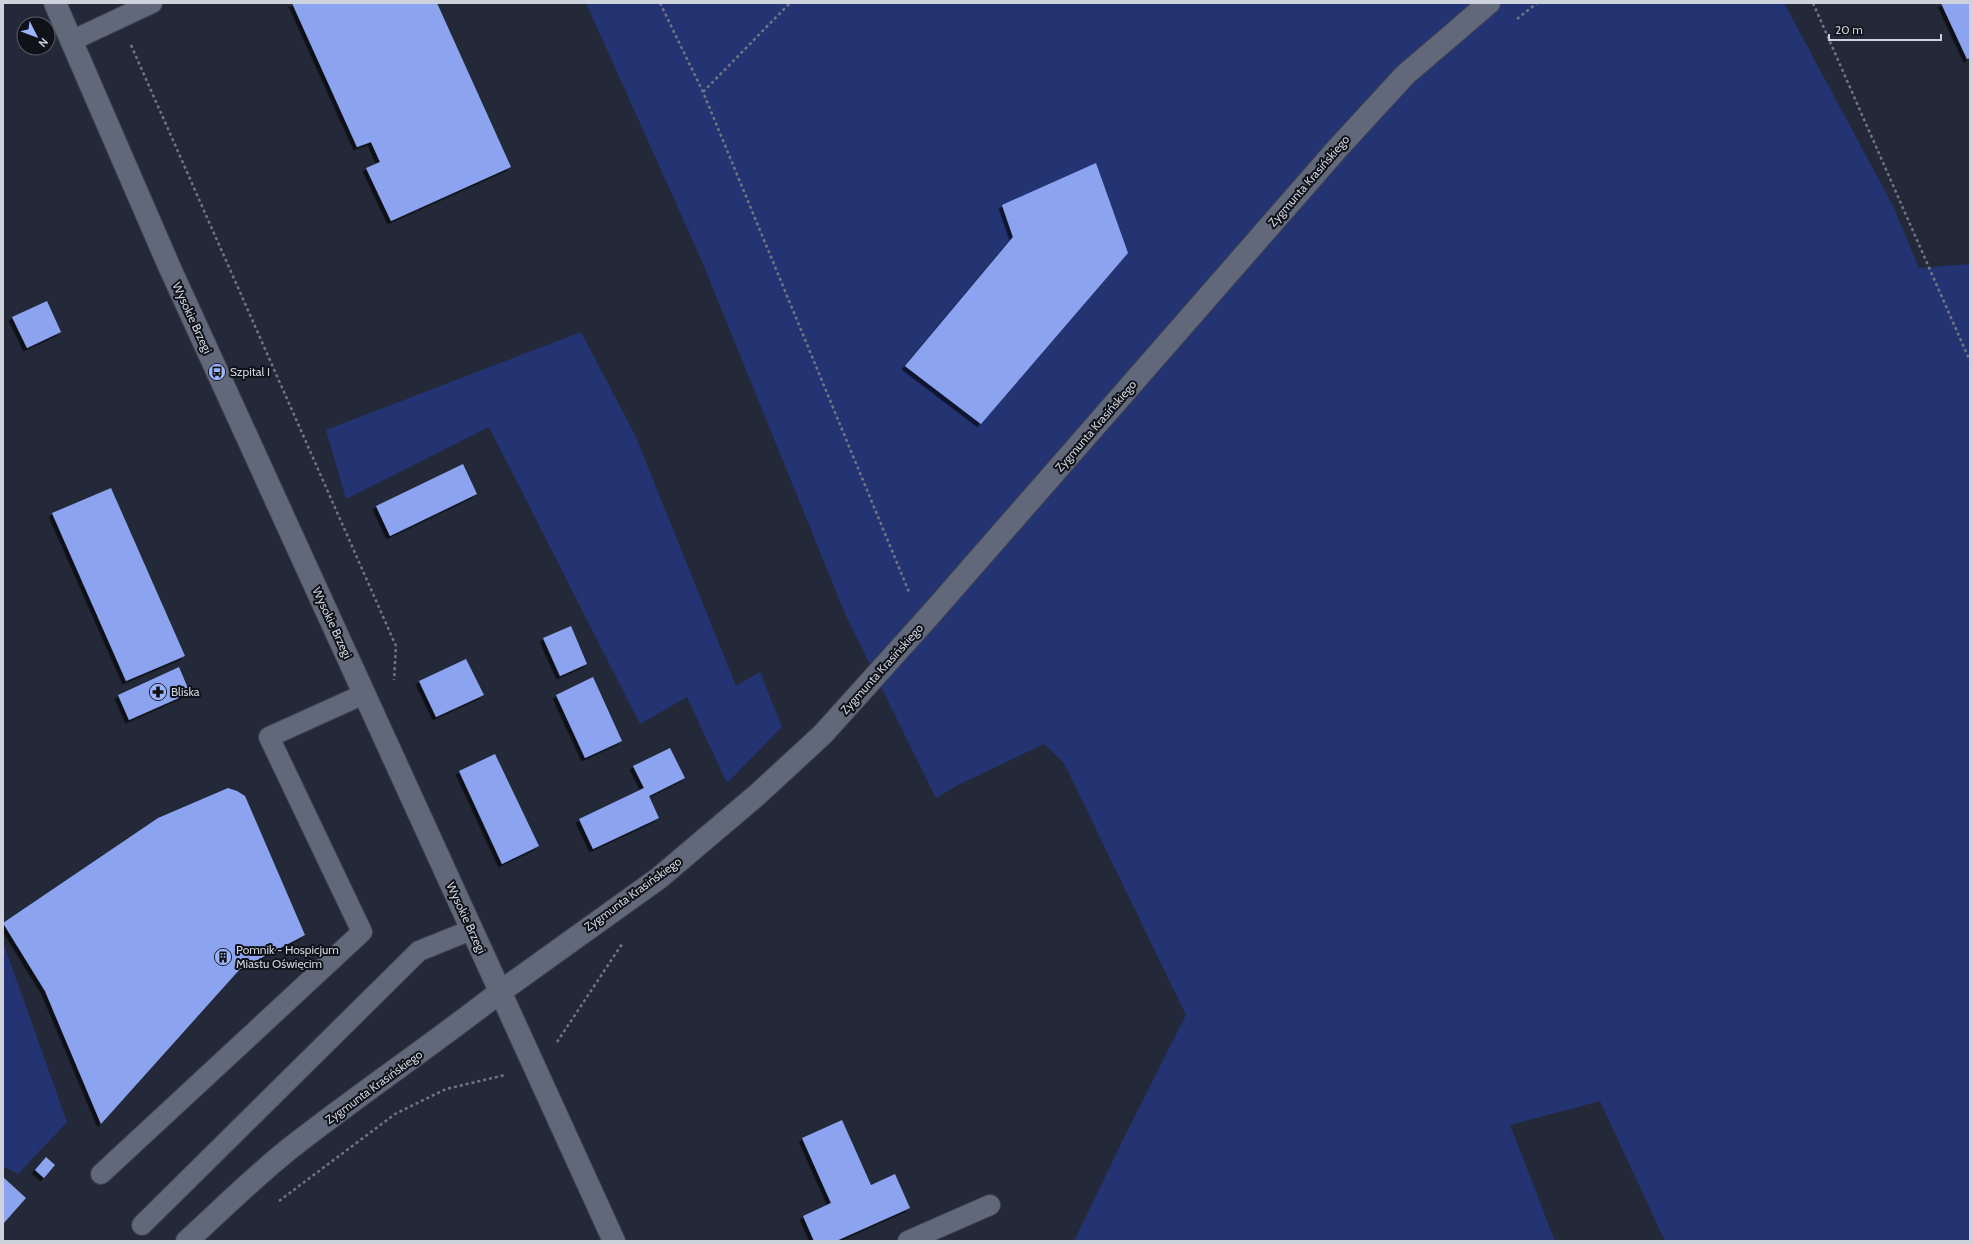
<svg xmlns="http://www.w3.org/2000/svg" width="1973" height="1244" viewBox="0 0 1973 1244" font-family="Cabin,sans-serif">
  <style>
    .green { fill: #243473 }
    .building { fill: #8ca4f0; filter: url(#shadow) }
    .lines { fill: none; stroke-linecap: round; stroke-linejoin: round }
    .service-casing { stroke: #3f4350; stroke-width: 22 }
    .minor-casing { stroke: #3f4350; stroke-width: 24 }
    .tertiary-casing { stroke: #3f4350; stroke-width: 24 }
    .path { stroke: #707582; stroke-width: 2.5; stroke-dasharray: 3 3; stroke-linecap: butt }
    .service { stroke: #61687a; stroke-width: 20 }
    .minor { stroke: #61687a; stroke-width: 22 }
    .tertiary { stroke: #61687a; stroke-width: 22 }
    .labels { text-anchor: middle; stroke-width: 4; stroke-linejoin: round; paint-order: stroke }
    .street-label { font-size: 12px; fill: #ced2dc; stroke: #0f1219 }
    .poi-label { font-size: 12px; fill: #ced2dc; stroke: #0f1219; text-anchor: start }
  </style>
  <defs>
    <filter id="shadow"><feDropShadow dx="-3.5" dy="3.5" stdDeviation="0" flood-color="#0009"/></filter>
  </defs>
  <rect width="100%" height="100%" fill="#232938"/>
  <!-- green -->
  <g class="green">
    <path d="M586,3H1784L1893,206L1919,268L1970,264V1241H1665L1600,1101L1510,1125L1555,1241H1074L1124,1138L1186,1015L1064,763L1044,744L958,785L936,798L846,616L701,259Z"/>
    <path d="M581,332L635,435L736,686L760,672L782,727L727,783L687,697L640,724L489,427L346,499L326,430Z"/>
    <path d="M3,942L67,1122L18,1174L3,1166Z"/>
  </g>
  <!-- building -->
  <g class="building">
    <path d="M292,3H437L511,167L391,221L366,168L380,162L371,142L357,147Z"/>
    <path d="M1941,3H1970V58L1967,59Z"/>
    <path d="M1096,163L1128,253L981,424L905,366L1013,237L1002,205Z"/>
    <path d="M47,301L61,332L27,348L12,317Z"/>
    <path d="M463,464L477,494L390,536L376,506Z"/>
    <path d="M111,488L185,656L126,681L52,513Z"/>
    <path d="M571,626L587,664L560,676L543,638Z"/>
    <path d="M466,659L484,695L436,717L419,681Z"/>
    <path d="M179,667L190,693L129,720L118,695Z"/>
    <path d="M593,677L622,741L585,758L556,695Z"/>
    <path d="M670,748L685,778L649,796L659,818L593,849L579,819L644,788L633,766Z"/>
    <path d="M495,754L539,846L502,864L459,771Z"/>
    <path d="M228,788L237,791L245,796L305,935L240,969L101,1124L45,991L3,923L158,818Z"/>
    <path d="M842,1120L871,1185L895,1174L910,1208L836,1241H814L803,1216L831,1203L802,1138Z"/>
    <path d="M46,1157L55,1165L44,1178L35,1170Z"/>
    <path d="M3,1177L26,1198L3,1224Z"/>
  </g>
  <g class="lines">
    <defs>
      <g id="service">
        <path d="M71,41L152,3"/>
        <path d="M101,1174L362,932L269,737L364,694"/>
        <path d="M142,1225L419,951L471,930"/>
        <path d="M908,1241L990,1205"/>
      </g>
      <path id="minor" d="M500,992L659,878L757,795L823,734L931,614L1337,149L1405,75L1489,3"/>
      <g id="tertiary">
        <path d="M55,3L169,266L614,1241"/>
        <path d="M187,1241C222,1209 256,1175 293,1146C361,1093 432,1045 500,992"/>
      </g>
    </defs>
    <!-- service casing -->
    <use href="#service" class="service-casing"/>
    <!-- minor casing -->
    <use href="#minor" class="minor-casing"/>
    <!-- tertiary casing -->
    <use href="#tertiary" class="tertiary-casing"/>
    <!-- path -->
    <g class="path">
      <path d="M660,3L703,92L909,592"/>
      <path d="M1813,3L1970,361"/>
      <path d="M1517,19L1537,3"/>
      <path d="M131,45L396,646L394,680"/>
      <path d="M703,92L790,3"/>
      <path d="M557,1042L622,944"/>
      <path d="M279,1201L395,1114L446,1089L505,1075"/>
    </g>
    <!-- service -->
    <use href="#service" class="service"/>
    <!-- minor -->
    <use href="#minor" class="minor"/>
    <!-- tertiary -->
    <use href="#tertiary" class="tertiary"/>
  </g>
  <!-- icons -->
  <defs>
    <symbol id="bus-disc" viewBox="-11 -11 22 22"><circle r="9.5" fill="#9cb4fd" stroke="#0f1219"/><path d="M-5-6H5V4H4V6H2V4H-2V6H-4V4H-5ZM-3.5-4V0h7V-4ZM-3.5 1.2v1.5H-2V1.2ZM2 1.2v1.5H3.5V1.2Z" fill="#111"/></symbol>
    <symbol id="pharmacy-disc" viewBox="-11 -11 22 22"><circle r="9.5" fill="#9cb4fd" stroke="#0f1219"/><path d="M-2-6h4v4h4v4h-4v4h-4v-4h-4v-4h4Z" fill="#111"/></symbol>
    <symbol id="building-disc" viewBox="-11 -11 22 22"><circle r="9.5" fill="#9cb4fd" stroke="#0f1219"/><path d="M-4-6H4V6H1V3H-1V6H-4ZM-2.5-4.3h1.7v1.8h-1.7ZM.8-4.3h1.7v1.8H.8ZM-2.5-1h1.7V.8h-1.7ZM.8-1h1.7V.8H.8Z" fill="#111"/></symbol>
  </defs>
  <g fill-rule="evenodd">
    <use href="#bus-disc" x="207" y="362" width="20" height="20"/>
    <use href="#pharmacy-disc" x="148" y="682" width="20" height="20"/>
    <use href="#building-disc" x="213" y="947" width="20" height="20"/>
  </g>
  <g class="labels">
    <!-- street labels -->
    <g class="street-label">
      <text transform="translate(1309 181) rotate(-49)" y="4">Zygmunta Krasińskiego</text>
      <text transform="translate(192 318) rotate(65)" y="4">Wysokie Brzegi</text>
      <text transform="translate(1096 426) rotate(-49)" y="4">Zygmunta Krasińskiego</text>
      <text transform="translate(332 623) rotate(65)" y="4">Wysokie Brzegi</text>
      <text transform="translate(882 669) rotate(-48)" y="4">Zygmunta Krasińskiego</text>
      <text transform="translate(633 894) rotate(-36)" y="4">Zygmunta Krasińskiego</text>
      <text transform="translate(466 918) rotate(65)" y="4">Wysokie Brzegi</text>
      <text transform="translate(374 1087) rotate(-36)" y="4">Zygmunta Krasińskiego</text>
    </g>
    <!-- poi labels -->
    <g class="poi-label">
      <text x="230" y="376">Szpital I</text>
      <text x="171" y="696">Bliska</text>
      <text x="236" y="954">Pomnik - Hospicjum<tspan x="236" dy="14">Miastu Oświęcim</tspan></text>
    </g>
  </g>
  <!-- border -->
  <rect width="1973" height="1244" fill="none" stroke="#ced2dc" stroke-width="8"/>
  <!-- north arrow -->
  <g transform="translate(36 36) rotate(132)"><circle r="19" fill="#0f1219" stroke="#5b5f67"/>
  <path d="M0-3L7 15L0 10L-7 15Z" fill="#9cb4fd"/>
  <text y="-6" font-size="11" font-weight="bold" text-anchor="middle" fill="#ced2dc">N</text>
  </g>
  <!-- scale -->
  <path d="M1829 34v6h112v-6" fill="none" stroke="#ced2dc" stroke-width="2"/>
  <text x="1835" y="34" font-size="12" fill="#ced2dc" stroke="#0f1219" stroke-width="3" paint-order="stroke">20 m</text>
</svg>
